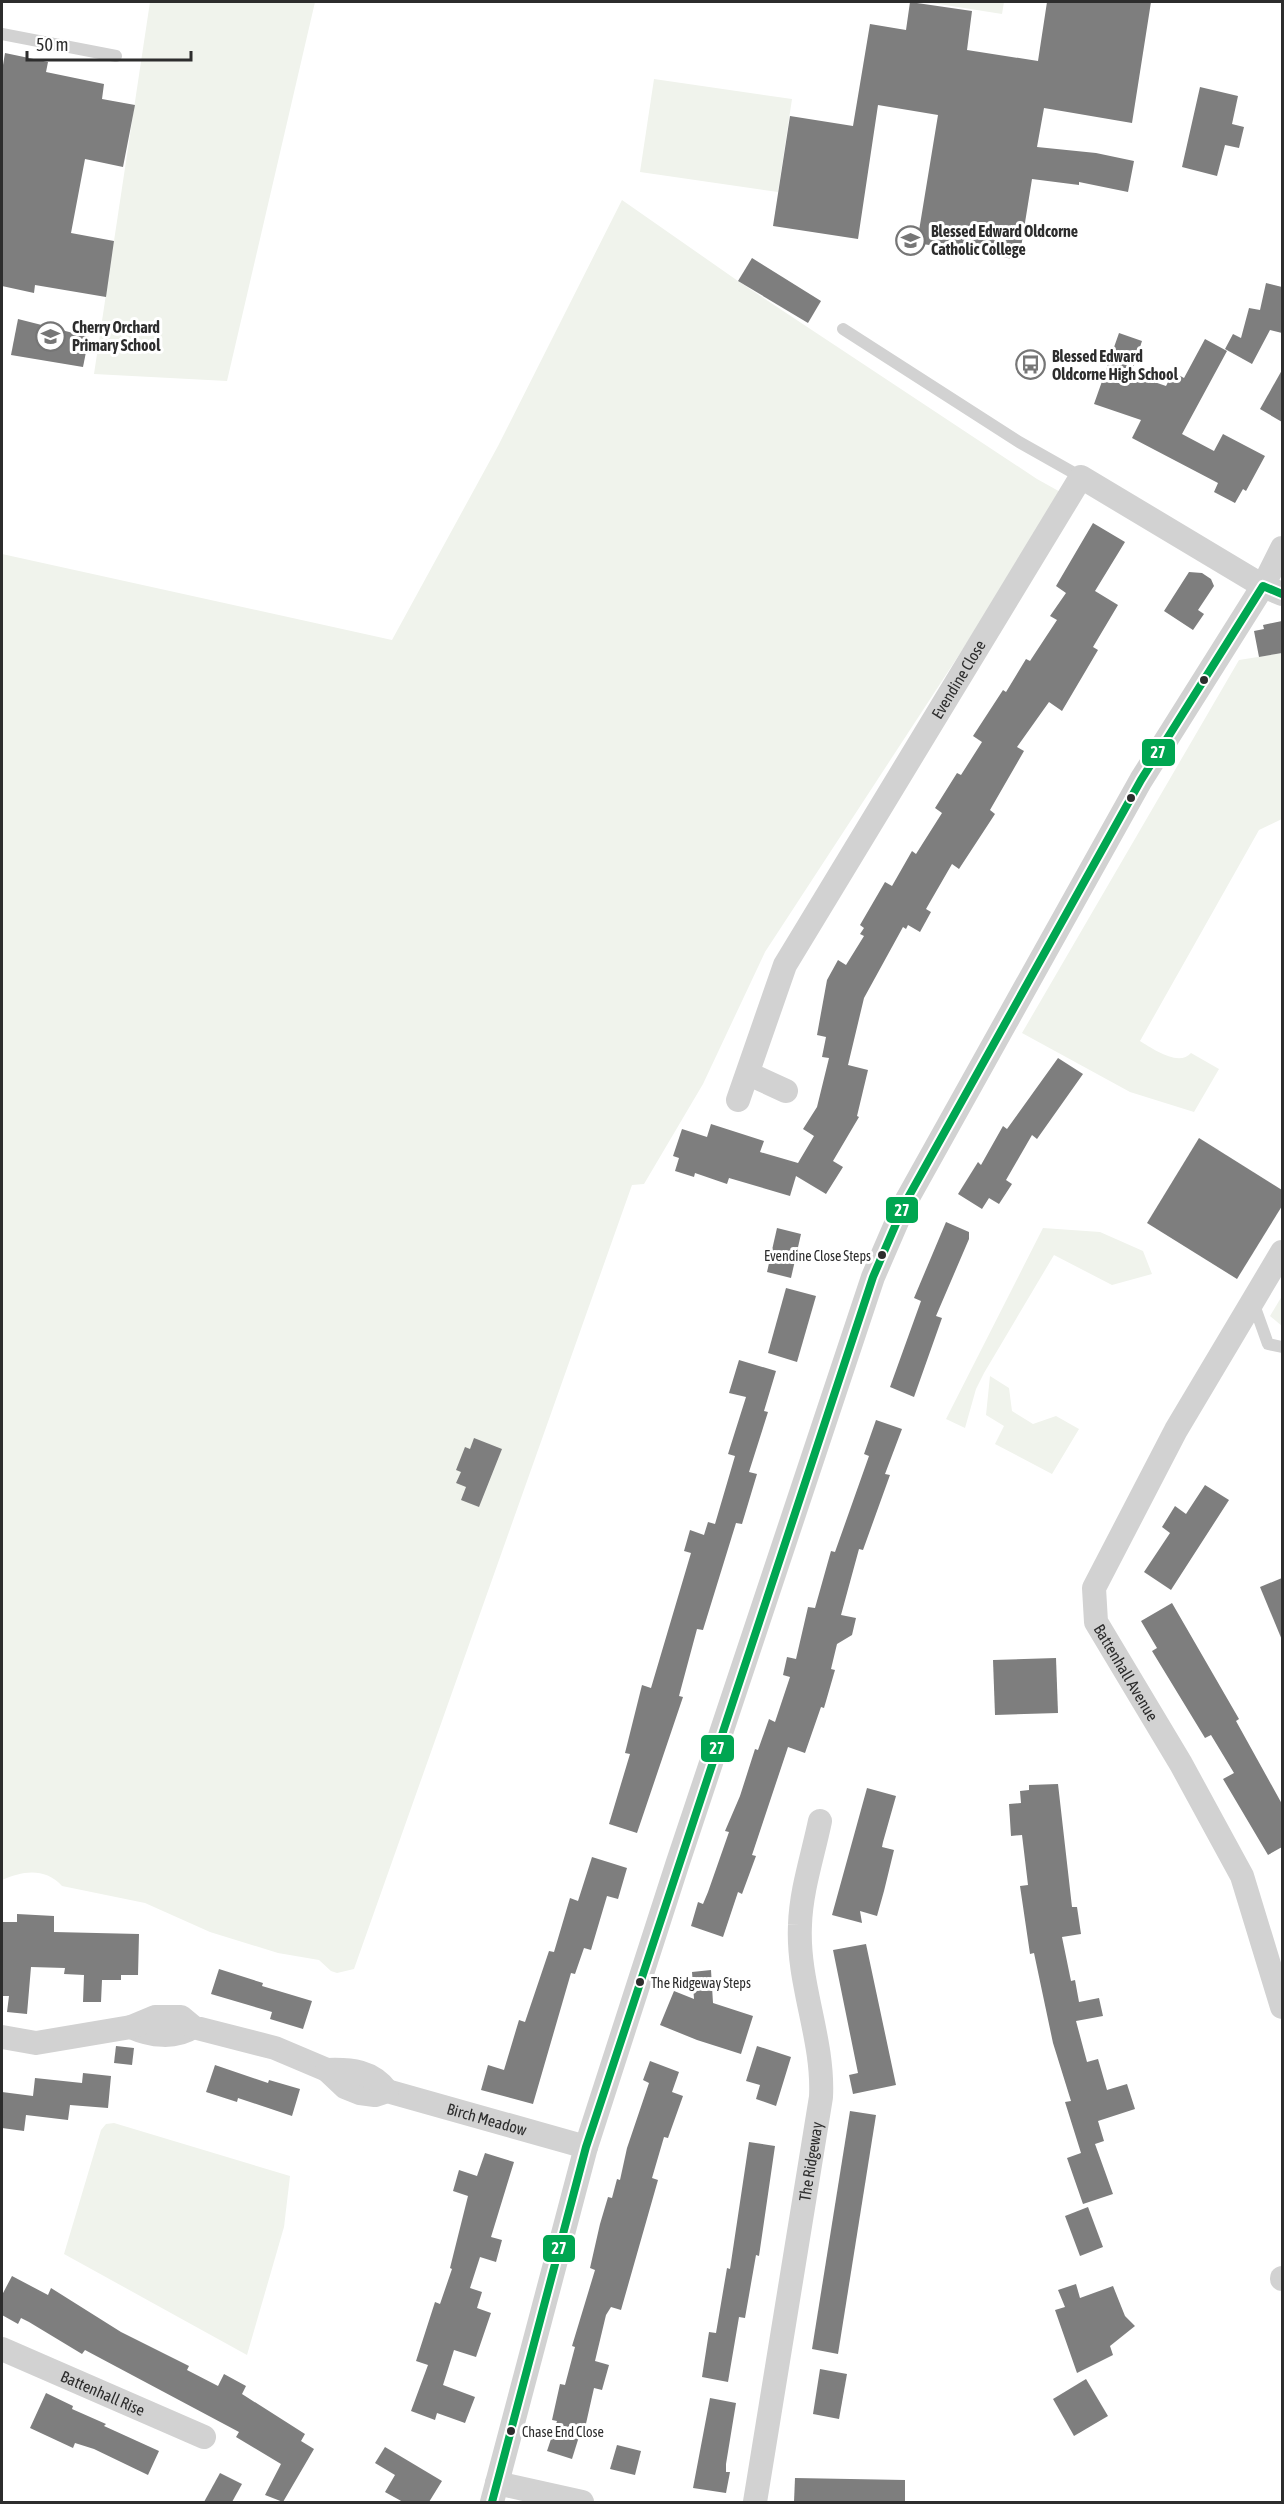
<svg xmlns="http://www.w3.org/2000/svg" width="1284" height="2504" viewBox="0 0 1284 2504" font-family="'Asap Condensed',sans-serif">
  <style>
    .green { fill: #f0f3ec }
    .building { fill: #7e7e7e }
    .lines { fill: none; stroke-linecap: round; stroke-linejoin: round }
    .lane { stroke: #d2d2d2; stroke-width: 12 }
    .street { stroke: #d2d2d2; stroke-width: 24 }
    .bus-1-casing { stroke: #fff; stroke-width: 12 }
    .bus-1 { stroke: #00a651; stroke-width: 8 }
    .bus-dot { fill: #2d2d2d; stroke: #fff; stroke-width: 2 }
    .labels { text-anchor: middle; stroke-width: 6; stroke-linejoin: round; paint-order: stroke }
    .bus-label { font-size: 14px; fill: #2d2d2d; stroke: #fff; text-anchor: start }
    .poi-label { font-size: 16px; font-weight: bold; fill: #2d2d2d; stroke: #fff; text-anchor: start }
    .street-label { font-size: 16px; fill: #2d2d2d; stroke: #fff }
    .line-badge { stroke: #fff; stroke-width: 2 }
    .badge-label { font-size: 16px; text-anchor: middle; font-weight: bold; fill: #fff }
  </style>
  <rect width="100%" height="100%" fill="#fff"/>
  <!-- green -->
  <g class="green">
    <path d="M150,2H315L227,381L94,374Z"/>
    <path d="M926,2H1004L1002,14Z"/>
    <path d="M654,79L792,99L778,192L640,172Z"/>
    <path d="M622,200L738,281L1037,479L1064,494L765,952L703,1084L644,1184L632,1185L354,1969L337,1973L331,1971L319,1960L278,1953L210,1932L145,1903L62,1886C45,1867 22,1871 2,1880V554L392,640L498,446Z"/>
    <path d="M1282,653V819L1259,830L1140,1041C1153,1049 1179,1067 1191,1053L1219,1069L1194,1112L1130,1092L1022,1033L1239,660Z"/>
    <path d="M1043,1228L1100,1232L1143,1251L1152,1274L1112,1285L1054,1255L984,1373L976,1389L965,1428L946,1419Z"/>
    <path d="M1282,1296V1326L1270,1316Z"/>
    <path d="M990,1376L1009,1388L1012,1411L1033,1424L1056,1416L1079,1429L1052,1474L995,1444L1004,1426L986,1415Z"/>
    <path d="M114,2123L290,2176L284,2227L247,2355L64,2254L101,2130L106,2124Z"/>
  </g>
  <!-- building -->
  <g class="building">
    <path d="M910,2L972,11L967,50L1038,61L1047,2H1151L1132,123L1044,108L1037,147L1096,153L1134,161L1128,192L1079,182V185L1032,179L1019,260L917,243L938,115L878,105L858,239L773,226L790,116L853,126L870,24L906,30Z"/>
    <path d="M5,53L48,62L46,72L104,84L102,99L135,105L123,167L85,159L71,233L114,241L106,297L35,285L34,293L2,286V71Z"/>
    <path d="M1200,87L1238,96L1232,124L1244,127L1239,148L1225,145L1217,176L1182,167Z"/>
    <path d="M752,258L821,301L808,323L738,281Z"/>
    <path d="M1266,283L1282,287V333L1270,330L1252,364L1225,349L1233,334L1241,338L1249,308L1260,310Z"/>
    <path d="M18,319L89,337L83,367L11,355Z"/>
    <path d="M1119,333L1142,341L1131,374L1166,386L1173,372L1184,378L1205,339L1227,351L1182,434L1214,451L1223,434L1265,456L1246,491L1243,489L1235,503L1214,492L1218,483L1132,438L1141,420L1094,404Z"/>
    <path d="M1282,370V422L1260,409Z"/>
    <path d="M1093,523L1125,542L1095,591L1118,605L1093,647L1098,650L1062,711L1049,702L1017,747L1024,751L990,810L995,814L959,869L952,864L926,909L931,912L920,932L908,925L906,929L903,927L864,998L848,1065L868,1070L857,1116L859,1117L833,1161L843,1167L826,1194L796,1176L790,1196L729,1178L727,1184L695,1173L694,1177L675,1171L679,1158L673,1156L682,1129L707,1137L711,1124L764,1141L760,1152L798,1163L814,1136L803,1129L817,1107L829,1058L822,1057L826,1037L817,1035L827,980L838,960L846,965L864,936L860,934L864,928L860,925L885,882L892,886L912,851L916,854L942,813L935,808L957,773L961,775L982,742L973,736L1003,690L1006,692L1026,659L1030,661L1057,620L1050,616L1066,593L1056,586Z"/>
    <path d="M1189,572L1202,573L1211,579L1214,586L1198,610L1204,614L1193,630L1164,611Z"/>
    <path d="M1282,621V653L1259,657L1254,631L1264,629L1263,625Z"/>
    <path d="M1058,1058L1083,1074L1037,1139L1032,1135L1006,1180L1012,1184L999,1204L989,1198L982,1209L958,1194L978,1162L981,1165L1003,1126L1007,1129Z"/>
    <path d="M1199,1138L1282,1190V1206L1237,1279L1147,1223Z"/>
    <path d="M946,1222L969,1232V1239L936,1316L942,1318L914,1397L890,1387L921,1301L914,1298Z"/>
    <path d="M777,1228L801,1234L791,1278L767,1272Z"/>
    <path d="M786,1288L816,1296L797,1362L768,1353Z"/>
    <path d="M739,1360L776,1371L764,1411L768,1412L749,1472L757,1474L742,1524L736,1523L703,1630L697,1629L679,1696L683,1697L637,1833L609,1824L630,1754L625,1753L642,1685L651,1688L691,1553L684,1551L690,1530L704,1535L708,1522L715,1524L735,1456L728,1454L746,1397L729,1393Z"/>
    <path d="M876,1420L902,1429L885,1474L890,1475L863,1550L859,1549L841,1615L856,1618L852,1635L837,1644L831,1669L835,1670L824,1708L821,1707L805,1753L788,1747L752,1855L756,1856L742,1894L738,1892L723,1937L691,1926L698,1902L703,1904L708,1892L729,1832L725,1831L740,1796L755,1749L758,1750L769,1719L775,1722L790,1677L783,1675L787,1657L796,1659L808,1607L815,1608L831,1551L835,1552L869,1456L864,1454Z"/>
    <path d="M474,1438L502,1449L479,1507L461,1500L466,1487L456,1483L461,1472L456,1470L465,1447L470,1449Z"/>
    <path d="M1205,1485L1229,1500L1171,1590L1144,1572L1170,1533L1162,1527L1175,1506L1186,1514Z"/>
    <path d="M1282,1578V1640L1260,1587Z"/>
    <path d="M1172,1603L1239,1719L1236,1721L1282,1804V1847L1268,1855L1223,1779L1234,1773L1211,1735L1205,1738L1152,1651L1157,1648L1141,1621Z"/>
    <path d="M1056,1658L1058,1713L995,1715L993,1660Z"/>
    <path d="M1058,1784L1072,1907H1077L1081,1934L1062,1937L1071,1981L1075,1980L1079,2002L1099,1998L1103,2016L1076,2021L1087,2062L1098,2059L1107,2090L1127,2084L1135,2109L1098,2121L1104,2141L1095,2144L1113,2194L1083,2204L1067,2158L1081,2153L1065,2102L1071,2101L1053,2043L1034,1953L1030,1954L1020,1886L1028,1885L1022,1835L1011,1836L1009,1804L1021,1803L1020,1791L1029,1790V1785Z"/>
    <path d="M867,1788L896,1796L883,1842L882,1847L894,1850L884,1891L877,1916L860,1911L862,1923L832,1915Z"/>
    <path d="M592,1857L627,1868L618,1899L607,1896L591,1950L584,1948L575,1974L571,1973L533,2104L481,2090L488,2065L504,2070L519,2020L525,2022L549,1951L554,1952L570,1898L578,1901Z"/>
    <path d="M17,1914L54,1916V1932L139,1934L138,1975H121V1980H102L101,2002H83L84,1975L64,1974L65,1968L31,1967L27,2014L7,2012L9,1996H2V1922H17Z"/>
    <path d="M866,1944L896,2085L853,2094L849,2075L858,2073L833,1950Z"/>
    <path d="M219,1969L263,1983L262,1986L312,2001L303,2029L270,2019L272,2012L211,1994Z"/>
    <path d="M711,1970L713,2003L753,2016L741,2054L697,2040L660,2025L674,1991L694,1999L692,1972Z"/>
    <path d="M116,2046L134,2048L132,2065L114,2063Z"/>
    <path d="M757,2046L791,2057L776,2106L756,2099L760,2085L746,2081Z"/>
    <path d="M650,2061L679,2072L672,2092L683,2096L668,2138L664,2137L652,2178L658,2180L621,2310L611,2307L606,2315L595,2361L609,2365L602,2390L594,2388L585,2428L582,2427L572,2459L547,2451L557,2421L552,2420L560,2384L565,2385L575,2347L572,2346L595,2270L590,2268L600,2224L608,2197L612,2198L617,2179L620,2180L627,2148L649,2083L643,2080Z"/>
    <path d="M215,2065L268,2083L269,2080L300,2089L292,2116L238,2098L237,2102L206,2092Z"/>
    <path d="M83,2073L111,2076L108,2108L70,2105L68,2120L26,2115L24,2131L2,2128V2092L33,2096L35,2078L82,2083Z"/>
    <path d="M850,2111L876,2115L838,2354L812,2349Z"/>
    <path d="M749,2142L775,2146L759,2256L756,2255L745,2318L739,2317L728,2382L702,2377L709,2332L716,2333L727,2268L730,2269Z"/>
    <path d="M485,2153L514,2162L491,2237L502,2240L496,2262L480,2257L470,2288L482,2292L477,2308L491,2313L476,2357L454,2350L443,2385L475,2397L465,2423L437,2413L435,2420L411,2411L428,2365L416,2361L435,2302L440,2304L452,2269L450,2268L468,2196L453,2191L459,2170L477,2176Z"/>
    <path d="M1088,2207L1103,2247L1080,2256L1065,2216Z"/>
    <path d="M12,2276L48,2295L51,2288L121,2332L189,2366L187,2370L218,2386L224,2374L246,2386L242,2394L305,2434L301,2441L314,2449L283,2502L265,2495L281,2464L236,2437L239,2432L85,2350L82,2354L29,2322L21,2318L18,2324L2,2315V2295Z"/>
    <path d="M1076,2284L1080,2298L1113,2286L1125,2316L1135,2326L1110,2346L1113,2355L1077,2373L1055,2310L1065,2307L1058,2290Z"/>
    <path d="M820,2369L847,2374L839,2419L813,2414Z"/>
    <path d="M1086,2379L1108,2416L1074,2436L1053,2399Z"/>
    <path d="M46,2393L73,2406L72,2409L106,2424L104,2426L159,2451L148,2475L94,2449L75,2443L73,2448L30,2428Z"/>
    <path d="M710,2398L736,2403L726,2464V2472H730L726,2493L693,2488Z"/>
    <path d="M617,2445L641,2451L635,2475L610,2469Z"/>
    <path d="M385,2447L442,2481L429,2502H403L385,2492L395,2475L375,2463Z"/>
    <path d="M220,2473L242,2484L232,2502H204Z"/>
    <path d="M795,2478L905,2480V2502H794Z"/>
  </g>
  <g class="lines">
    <!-- lane -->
    <g class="lane">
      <path d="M2,34L116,56"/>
      <path d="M843,329L1019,442L1081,477"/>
      <path d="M1253,1302L1268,1344L1282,1347"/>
    </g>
    <!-- street -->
    <g class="street">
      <path d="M749,1074L786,1091"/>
      <path id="s1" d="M738,1100L785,965L1081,477L1263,586L1282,594"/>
      <path id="s2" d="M1282,1252L1176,1430L1094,1588L1096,1622L1181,1764L1242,1876L1282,2007"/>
      <path d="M131,2027C151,2036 175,2039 193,2027"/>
      <path id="s3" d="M2,2037L36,2043L131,2027L155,2017H181L193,2027L275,2048L327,2070L345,2087L360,2093L375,2095L387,2091L586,2147"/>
      <path d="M327,2070C351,2069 372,2071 387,2091"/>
      <path d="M1282,2279V2278"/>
      <path id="s4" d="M2,2349L204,2437"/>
      <path d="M497,2483L582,2502"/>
      <path d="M492,2502L586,2147L677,1865L873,1277L905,1203L1141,780L1263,586L1282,548"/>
      <path id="s5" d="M755,2502L821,2097C824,2039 797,1983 800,1925C801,1890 813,1855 820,1821"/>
    </g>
    <defs>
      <path id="bus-1" d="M492,2502L586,2147L873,1277L905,1203L1141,780L1263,586L1282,594"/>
    </defs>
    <!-- bus-1 casing -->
    <use href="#bus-1" class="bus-1-casing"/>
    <!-- bus-1 -->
    <use href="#bus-1" class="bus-1"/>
  </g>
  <!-- icons -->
  <defs>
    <symbol id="school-ring" viewBox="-11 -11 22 22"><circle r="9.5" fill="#fff" stroke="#767676" stroke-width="1.5"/><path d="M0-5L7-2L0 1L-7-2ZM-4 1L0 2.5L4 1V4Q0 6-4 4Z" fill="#767676"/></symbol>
    <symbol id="bus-ring" viewBox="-11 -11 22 22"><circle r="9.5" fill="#fff" stroke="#767676" stroke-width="1.5"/><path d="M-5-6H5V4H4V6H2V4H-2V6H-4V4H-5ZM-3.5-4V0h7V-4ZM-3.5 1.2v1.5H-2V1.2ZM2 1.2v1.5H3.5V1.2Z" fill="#767676"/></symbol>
  </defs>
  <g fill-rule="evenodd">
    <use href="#school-ring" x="894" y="224" width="33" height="33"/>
    <use href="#school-ring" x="34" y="320" width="33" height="33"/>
    <use href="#bus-ring" x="1014" y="348" width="33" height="33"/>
  </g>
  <!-- markers -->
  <g class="bus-dot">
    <circle cx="1204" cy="680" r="5"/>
    <circle cx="1131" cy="798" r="5"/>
    <circle cx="882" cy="1255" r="5"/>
    <circle cx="640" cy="1982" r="5"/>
    <circle cx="511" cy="2431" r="5"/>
  </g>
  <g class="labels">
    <!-- bus labels -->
    <g class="bus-label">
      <text x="871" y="1261" text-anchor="end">Evendine Close Steps</text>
      <text x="651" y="1988">The Ridgeway Steps</text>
      <text x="522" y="2437">Chase End Close</text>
    </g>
    <!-- poi labels -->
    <g class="poi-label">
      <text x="931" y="237">Blessed Edward Oldcorne<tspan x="931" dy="18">Catholic College</tspan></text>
      <text x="72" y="333">Cherry Orchard<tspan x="72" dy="18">Primary School</tspan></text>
      <text x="1052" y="362">Blessed Edward<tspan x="1052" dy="18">Oldcorne High School</tspan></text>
    </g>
    <!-- street labels -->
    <g class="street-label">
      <text dy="6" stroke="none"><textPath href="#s1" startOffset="477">Evendine Close</textPath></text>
      <text dy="6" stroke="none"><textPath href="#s2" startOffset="478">Battenhall Avenue</textPath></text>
      <text dy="6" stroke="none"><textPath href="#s3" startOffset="512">Birch Meadow</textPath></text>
      <text dy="6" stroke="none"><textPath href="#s5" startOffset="345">The Ridgeway</textPath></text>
      <text dy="6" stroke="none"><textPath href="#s4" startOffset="110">Battenhall Rise</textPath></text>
    </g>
  </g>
  <g class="line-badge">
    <rect x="1141" y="738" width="35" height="29" rx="6" fill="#00a651"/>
    <rect x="885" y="1196" width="34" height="28" rx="6" fill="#00a651"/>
    <rect x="700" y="1734" width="35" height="29" rx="6" fill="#00a651"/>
    <rect x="542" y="2234" width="34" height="29" rx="6" fill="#00a651"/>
  </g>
  <g class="badge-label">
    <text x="1158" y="758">27</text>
    <text x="902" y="1216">27</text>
    <text x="717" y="1754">27</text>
    <text x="559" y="2254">27</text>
  </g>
  <!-- border -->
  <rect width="1284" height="2504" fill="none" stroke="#2d2d2d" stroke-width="6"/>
  <!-- scale -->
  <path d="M27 51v9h164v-9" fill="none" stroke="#2d2d2d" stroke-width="3"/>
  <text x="36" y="51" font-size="18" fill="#2d2d2d" stroke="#ffffff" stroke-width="4.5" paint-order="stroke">50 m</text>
</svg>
